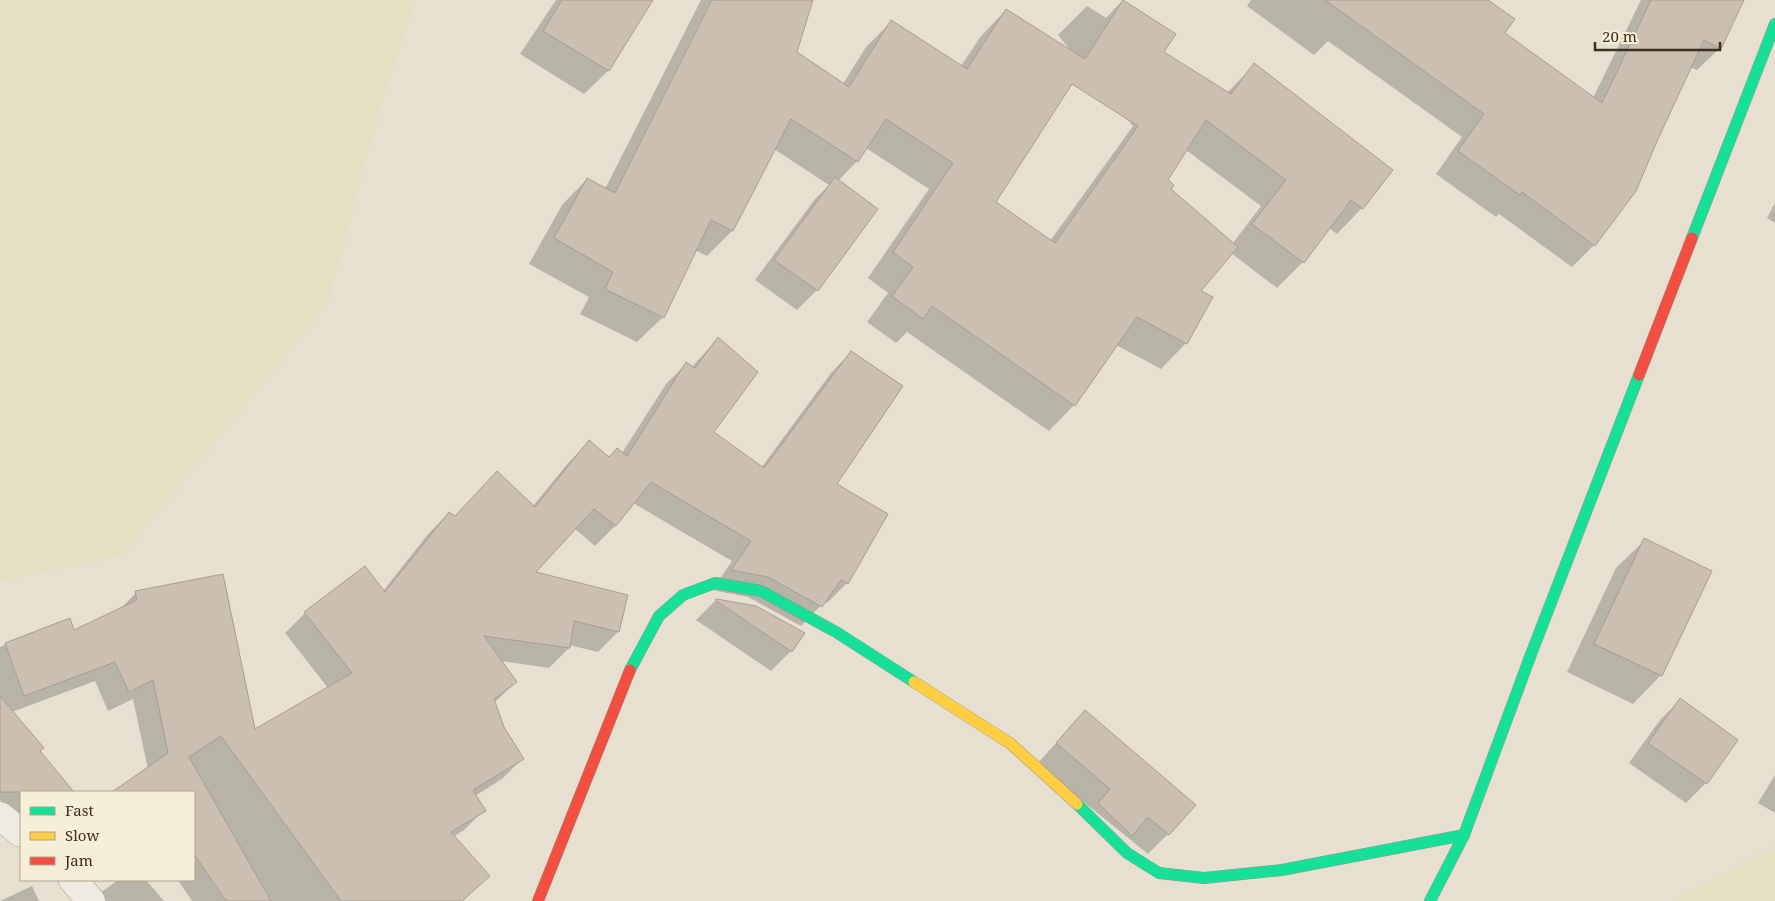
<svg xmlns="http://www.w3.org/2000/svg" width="1775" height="901" viewBox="0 0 1775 901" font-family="'Noto Serif',serif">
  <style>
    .farmland { fill: #e6dfc2 }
    .shadow { fill: #0003; fill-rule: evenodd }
    .building { fill: #cbbfb2; stroke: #a89c90; fill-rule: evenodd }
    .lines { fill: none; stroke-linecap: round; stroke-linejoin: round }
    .street-casing { stroke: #ada599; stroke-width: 29 }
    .fast-casing { stroke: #9c958a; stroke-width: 12 }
    .slow-casing { stroke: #9c958a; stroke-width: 12 }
    .jam-casing { stroke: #9c958a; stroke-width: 12 }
    .street { stroke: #efebe3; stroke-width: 28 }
    .fast { stroke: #16e098; stroke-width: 11 }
    .slow { stroke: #ffcf43; stroke-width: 11 }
    .jam { stroke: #f24e42; stroke-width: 11 }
  </style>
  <rect width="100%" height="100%" fill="#e7e0d1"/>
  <!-- farmland -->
  <g class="farmland">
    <path d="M0,0H415L374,129L328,303L122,555L0,581Z"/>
    <path d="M1775,847V901H1672Z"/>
  </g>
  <!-- shadow -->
  <g class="shadow">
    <path d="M556,0H651L608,71L584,94L520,54Z"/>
    <path d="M701,0H798L796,52L843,84L866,47L891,22L961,66L981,36L1006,10L1072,52L1058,35L1087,6L1106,18L1122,1L1162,53L1227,93L1254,65L1362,208L1337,234L1329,228L1303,262L1277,288L1231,253L1199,291L1186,343L1161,369L1116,345L1074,405L1049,431L907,332L896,343L867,322L888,293L868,278L929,189L866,148L857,161L838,181L876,209L817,290L797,310L755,280L815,199L829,185L774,149L732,231L707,256L695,250L663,317L637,342L580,314L589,297L529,264L562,205L587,179L605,189ZM1083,65L1133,126L1050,241L995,202ZM1186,150L1261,206L1233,243L1169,190L1166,180Z"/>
    <path d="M1251,0H1486L1503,34L1593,98L1641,0H1744L1720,48L1697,70L1690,67L1594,245L1572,267L1499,214L1496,217L1436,174L1462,137L1328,41L1314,55L1247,6Z"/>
    <path d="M1775,203V223L1767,218Z"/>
    <path d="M718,338L713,432L761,468L831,373L851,352L835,484L847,583L827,603L824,602L801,626L748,597L712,590L732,561L633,503L615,526L595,546L574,528L533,572L618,632L598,652L569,645V648L549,668L501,661L516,682L494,703L503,728L522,759L502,779L475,796L484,810L464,830L453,837L488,876L463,901H192L178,880H194V792H122L139,775L148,769L133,699L108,711L95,681L12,712L39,751L73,792H21V830L0,800V647L69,620L73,631L118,611L136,593L254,731L328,688L285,633L305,613L383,591L429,533L449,513L454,517L497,473L533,506L569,462L589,442L608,458L617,449L622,453L666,384L686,364L692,367Z"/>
    <path d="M1645,540L1661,675L1633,704L1567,672L1616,568Z"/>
    <path d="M715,601L755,607L791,651L771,671L696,620Z"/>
    <path d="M1680,700L1706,783L1686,803L1629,763L1660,720Z"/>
    <path d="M1085,711L1168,834L1148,854L1037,764Z"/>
    <path d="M1775,775V813L1758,803Z"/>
    <path d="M118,880H146L164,901H92L103,891Z"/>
    <path d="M32,886L39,901H0Z"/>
  </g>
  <!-- building -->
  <g class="building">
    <path d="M562,0H653L609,71L543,31Z"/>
    <path d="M712,0H813L797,52L849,87L891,20L967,69L1006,9L1085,59L1123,0L1176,34L1164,52L1231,94L1254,63L1393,170L1363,209L1351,200L1304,263L1252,224L1286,180L1206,120L1168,180L1174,185L1171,189L1238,247L1201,291L1213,297L1187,344L1137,317L1075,406L932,306L923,319L892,296L913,267L893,252L953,163L886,119L858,162L791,119L733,231L711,220L664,318L605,289L613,272L554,238L587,178L615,193ZM1072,84L1138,126L1055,243L996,202Z"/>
    <path d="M1325,0H1488L1515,19L1505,33L1602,103L1651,0H1744L1721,49L1704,40L1658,139L1636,191L1595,246L1522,192L1520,195L1458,151L1484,114Z"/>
    <path d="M835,177L878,209L818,291L774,260Z"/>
    <path d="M718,337L758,372L714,432L764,468L851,351L903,386L837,484L888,514L848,584L841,580L822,607L768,577L731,570L751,541L651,482L616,526L594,509L536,572L628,595L619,632L574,621L570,648L484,636L517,682L494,699L504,727L524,759L473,790L486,811L451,832L490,876L462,901H341L221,736L189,757L271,901H226L194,854V792H112L168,753L153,680L129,692L115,662L24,696L5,643L70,618L74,630L137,600L135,591L223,574L255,729L352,673L304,612L365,566L385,592L449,512L455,516L497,471L535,507L589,440L609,457L617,448L627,456L686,362L695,368Z"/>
    <path d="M1644,538L1712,571L1662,676L1594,644Z"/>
    <path d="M717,599L756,606L805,633L792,652L715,600Z"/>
    <path d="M0,696L44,748L40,751L74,792H0Z"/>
    <path d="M1680,698L1738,740L1707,784L1648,743Z"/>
    <path d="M1085,710L1196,805L1169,835L1148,817L1132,836L1098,803L1110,789L1056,743Z"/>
  </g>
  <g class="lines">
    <defs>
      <g id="street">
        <path d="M0,816L21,833"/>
        <path d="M73,880L91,901"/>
      </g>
      <g id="fast">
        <path d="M1692,238L1775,24"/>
        <path d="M630,670L659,616L683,595L715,583L761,591L836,632L914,682"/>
        <path d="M1077,804L1127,853L1159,873L1204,878L1282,870L1464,835"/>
        <path d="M1430,901L1464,835L1530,657L1639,375"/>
      </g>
      <path id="slow" d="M914,682L1011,744L1077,804"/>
      <g id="jam">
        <path d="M1639,375L1692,238"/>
        <path d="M538,901L630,670"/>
      </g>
    </defs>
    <!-- street casing -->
    <use href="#street" class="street-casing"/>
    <!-- fast casing -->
    <use href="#fast" class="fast-casing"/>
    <!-- slow casing -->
    <use href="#slow" class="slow-casing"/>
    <!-- jam casing -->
    <use href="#jam" class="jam-casing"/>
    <!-- street -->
    <use href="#street" class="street"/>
    <!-- fast -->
    <use href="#fast" class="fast"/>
    <!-- slow -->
    <use href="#slow" class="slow"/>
    <!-- jam -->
    <use href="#jam" class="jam"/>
  </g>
  <!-- legend -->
  <rect x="20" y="791" width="175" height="90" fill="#f7eed8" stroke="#ada18e"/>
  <rect x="30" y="807" width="25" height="8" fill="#16e098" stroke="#ada18e"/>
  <text x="65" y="816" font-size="15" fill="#3d2e20">Fast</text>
  <rect x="30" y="832" width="25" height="8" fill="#ffcf43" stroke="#ada18e"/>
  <text x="65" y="841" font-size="15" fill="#3d2e20">Slow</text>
  <rect x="30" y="857" width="25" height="8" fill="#f24e42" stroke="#ada18e"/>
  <text x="65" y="866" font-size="15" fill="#3d2e20">Jam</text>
  <!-- scale -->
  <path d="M1595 42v8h125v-8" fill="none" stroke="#3d2e20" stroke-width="2.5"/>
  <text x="1602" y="42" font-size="15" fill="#3d2e20" stroke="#f7eed8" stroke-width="4" paint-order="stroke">20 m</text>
</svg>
